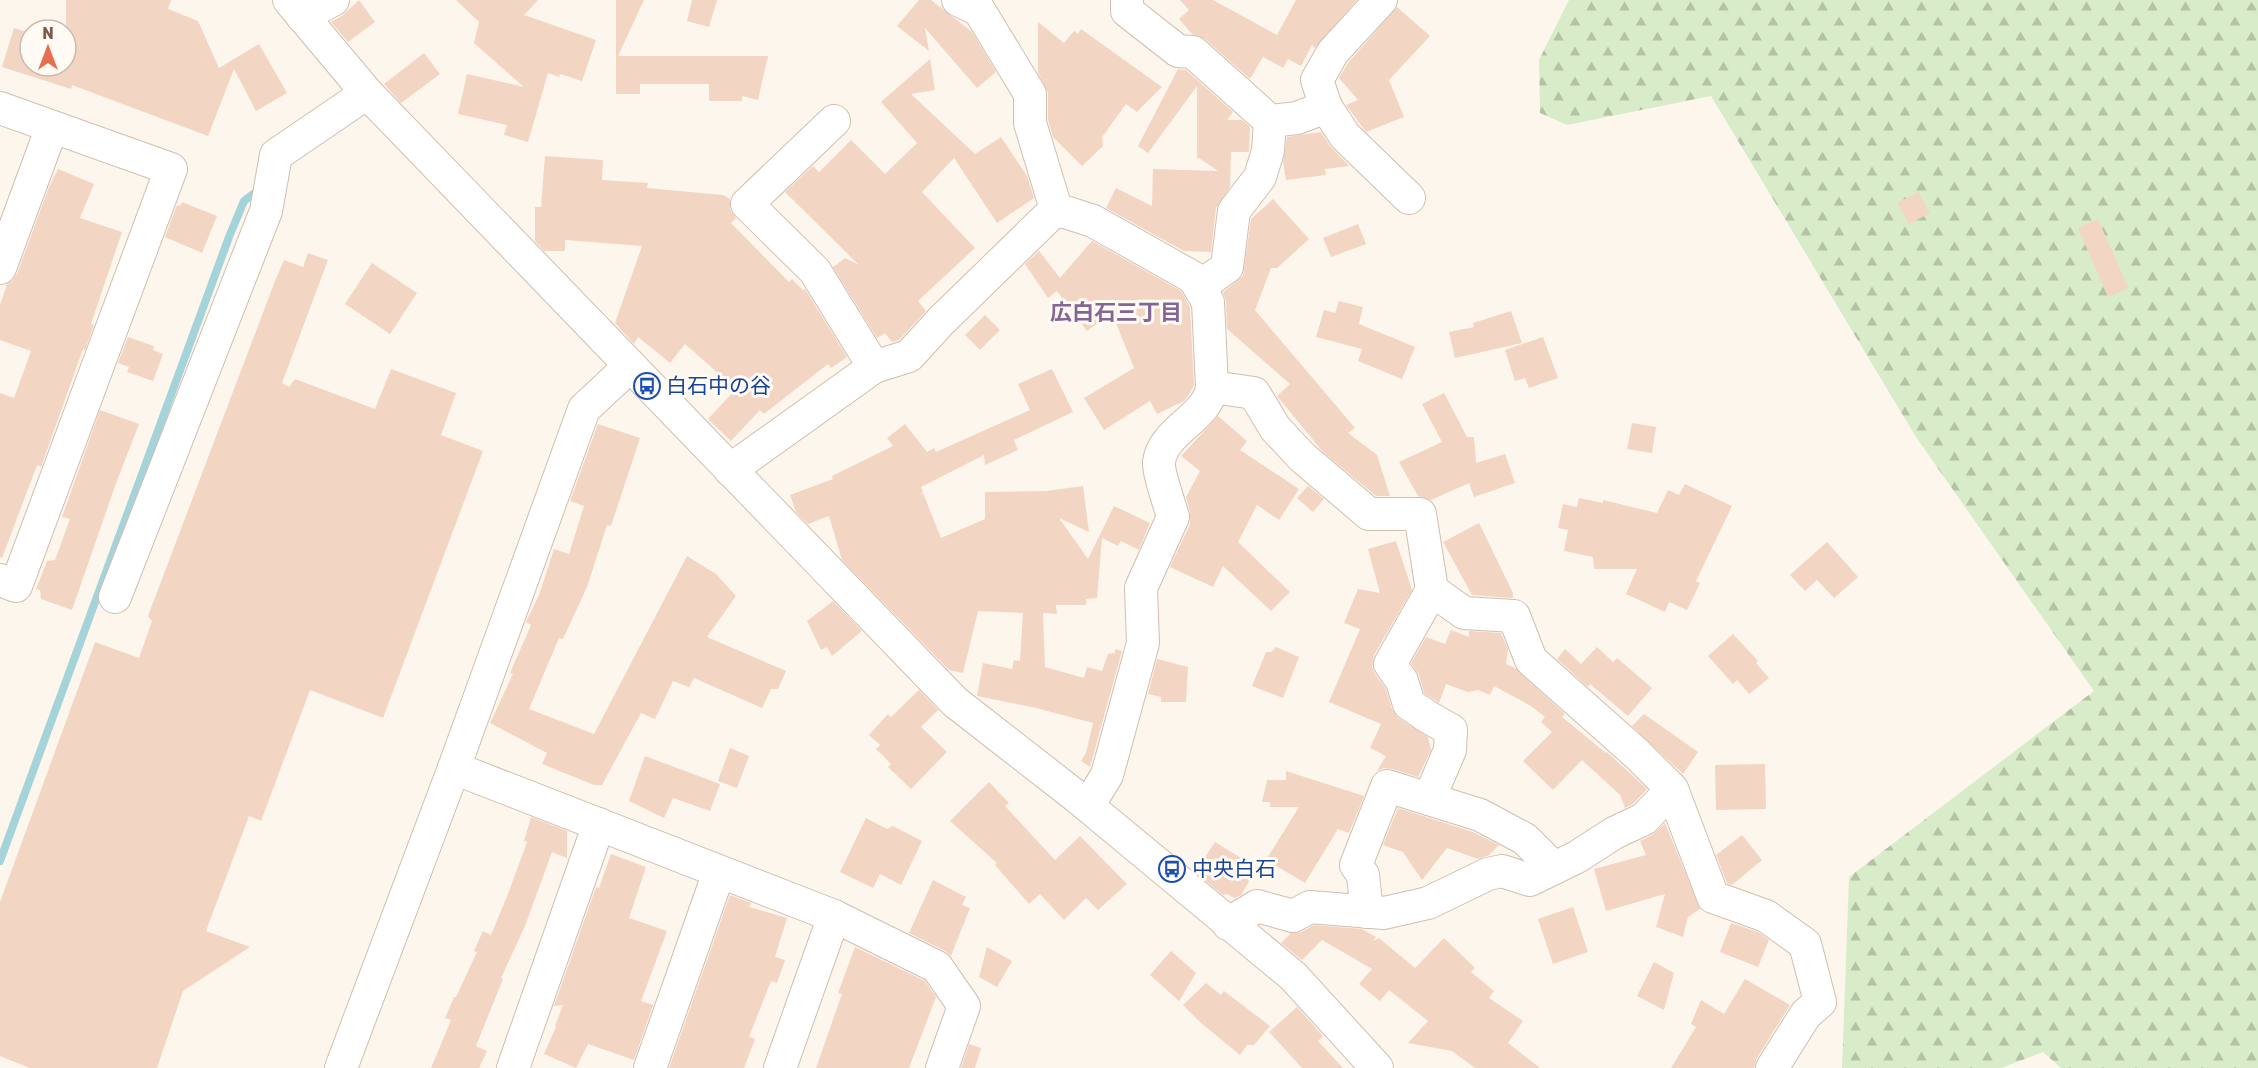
<svg xmlns="http://www.w3.org/2000/svg" width="2258" height="1068" viewBox="0 0 2258 1068" font-family="Rubik,'Noto Sans JP',sans-serif">
  <style>
    .forest { fill: url(#forest-firs) }
    .lines { fill: none; stroke-linecap: round; stroke-linejoin: round }
    .stream { stroke: #a5d3da; stroke-width: 8 }
    .building { fill: #f3d5c3 }
    .minor-casing { stroke: #d1beb0; stroke-width: 34 }
    .minor { stroke: #fff; stroke-width: 32 }
    .labels { text-anchor: middle; stroke-width: 6; stroke-linejoin: round; paint-order: stroke }
    .transit-label { font-size: 21px; fill: #164399; stroke: #fffaf3; text-anchor: start }
    .neighbourhood-label { font-size: 22px; font-weight: bold; fill: #846695; stroke: #fffaf3 }
  </style>
  <defs>
    <pattern id="forest-firs" width="22" height="20" patternUnits="userSpaceOnUse" patternTransform="scale(1.5)"><rect width="22" height="20" fill="#d8ecc9"/><path d="M5 1l3.5 6h-7zM16 11l3.5 6h-7z" fill="#b4c2a5"/></pattern>
  </defs>
  <rect width="100%" height="100%" fill="#fdf6ec"/>
  <!-- forest -->
  <path class="forest" d="M1569,0H2258V1068H2061L2043,1052L2001,1068H1842L1849,877L2094,691L1916,437L1711,96L1567,125L1540,113L1539,60Z"/>
  <g class="lines">
    <!-- stream -->
    <path class="stream" d="M0,861L229,237L244,201L256,192"/>
  </g>
  <!-- building -->
  <g class="building">
    <path d="M66,0H171L168,9L198,21L219,68L259,44L287,93L256,111L234,69L208,136L72,85L71,89L2,67L14,28L30,33V66H66Z"/>
    <path d="M359,0L375,22L348,42L331,22L342,16Z"/>
    <path d="M456,0H538L524,15L596,40L582,81L560,74L559,77L548,73L528,142L504,135L507,125L458,114L467,74L524,87L474,43L479,22Z"/>
    <path d="M616,0H644L618,56H768L758,100L742,96V101H709V84H640V94H616Z"/>
    <path d="M692,0H717L709,27L687,21Z"/>
    <path d="M919,0H931L972,32L996,72L977,88L925,28L929,51L897,26Z"/>
    <path d="M1180,0H1213L1277,35L1296,0H1357L1315,48L1312,45L1301,66L1288,59L1283,68L1263,57L1250,79L1205,39L1192,34L1179,19L1189,10Z"/>
    <path d="M1397,7L1430,36L1389,80L1404,117L1366,132L1346,105L1358,100L1339,78L1348,63Z"/>
    <path d="M1038,22L1064,43L1074,31L1078,34L1081,29L1162,87L1137,112L1126,104L1102,137L1103,146L1082,166L1053,137L1048,120V93L1038,73Z"/>
    <path d="M424,53L440,74L401,103L384,84Z"/>
    <path d="M930,59L935,90L911,94L975,154L1001,137L1027,176L1034,198L997,223L954,158L922,192L975,248L918,301L926,311L899,340L892,342L885,333L877,338L833,267L845,258L859,265L785,192L813,166L819,172L851,140L885,174L917,143L881,102Z"/>
    <path d="M1178,69L1186,70L1233,112L1227,120H1242L1250,127L1249,152H1231L1230,187L1216,208L1211,252L1184,251L1106,208L1116,188L1152,206L1153,169L1218,171L1199,158L1197,159V86L1148,153L1138,146Z"/>
    <path d="M1321,132L1330,146L1349,166L1325,169L1326,175L1286,180L1283,162L1287,137Z"/>
    <path d="M545,156L603,160L602,180L648,183L647,188L723,195L730,199V209L736,218L731,223L789,282L792,279L803,290L805,289L847,357L831,368L828,364L764,414L760,410L731,441L708,419L736,389L685,344L670,363L638,337L634,344L615,323L642,246L565,240V251H544L535,241V207H541Z"/>
    <path d="M58,169L94,184L80,218L122,232L91,324L94,325L85,350L83,349L41,467L37,465L2,558L0,557V393L14,398L31,351L0,340V305L7,284L12,281L17,274L49,187Z"/>
    <path d="M1918,192L1930,213L1909,224L1897,203Z"/>
    <path d="M1273,199L1309,239L1277,268H1271L1255,310L1355,428L1348,433L1377,455L1390,496H1376L1323,452L1277,396L1290,384L1227,329L1226,301L1223,292L1243,276L1251,219Z"/>
    <path d="M182,202L217,216L202,253L165,237L177,205L180,206Z"/>
    <path d="M2098,219L2128,288L2108,297L2078,228Z"/>
    <path d="M1358,224L1366,244L1331,257L1323,238Z"/>
    <path d="M1092,241L1181,291L1190,307L1194,385L1188,396L1184,401L1157,414L1150,401L1104,430L1084,398L1134,368L1116,323L1113,324L1110,314L1087,331L1057,291L1048,298L1025,264L1039,251L1060,278Z"/>
    <path d="M308,253L328,260L282,383L289,387L295,379L375,409L391,369L456,393L441,435L483,451L383,718L310,690L261,821L249,816L206,931L250,947L183,991L157,1068H30L0,1056V902L95,642L139,658L152,621L148,616L275,281L284,260L303,267Z"/>
    <path d="M372,263L417,293L390,334L345,304Z"/>
    <path d="M1339,301L1363,307L1359,324L1415,347L1402,379L1358,361L1362,349L1316,337L1324,310L1335,313Z"/>
    <path d="M1511,311L1522,343L1455,358L1449,332L1474,327L1473,323Z"/>
    <path d="M985,315L1000,330L980,350L965,335Z"/>
    <path d="M128,337L154,346L153,350L163,354L153,381L127,372L129,367L118,363Z"/>
    <path d="M1543,337L1558,378L1529,388L1525,378L1515,381L1505,350Z"/>
    <path d="M1052,369L1073,412L1014,440L1018,450L985,465L984,455L921,487L923,492L920,494L923,493L941,538L985,519V492L1046,491L1083,486L1089,532L1059,518L1088,559L1114,506L1150,523L1139,550L1121,541L1118,546L1102,538L1097,598L1086,599V605H1056L1057,614L1043,613L1045,667L1084,678L1087,667L1102,671L1108,654L1115,653V649L1122,651L1090,767L1081,761L1086,753L1093,723L1036,708L977,696L983,663L1012,669L1014,660L1020,661L1023,613L978,611L963,673L949,670L842,560L829,516L808,524L796,512L790,495L833,479L832,476L893,446L887,438L905,424L927,452L934,448L936,452L1030,410L1018,384Z"/>
    <path d="M1444,393L1467,437H1474L1476,463L1505,454L1515,483L1474,497L1469,483L1431,500L1418,496L1399,462L1442,442L1422,404Z"/>
    <path d="M100,410L139,424L115,486L72,610L41,599L40,590L36,589L47,561L55,560L70,519L62,517Z"/>
    <path d="M1218,416L1247,441L1240,450L1299,489L1279,520L1257,505L1238,542L1290,592L1271,611L1223,566L1213,587L1170,567L1190,524V512L1186,497L1200,471L1181,456Z"/>
    <path d="M1632,423L1656,427L1652,453L1627,449Z"/>
    <path d="M598,424L640,438L611,526L607,525L587,587L563,639L559,638L529,709L594,734L687,556L716,574L736,596L707,637L786,671L778,689H771L762,708L694,678L689,687L673,681L655,719L641,713L602,785H594L542,764L547,753L490,723L513,674L510,673L531,625L526,622L539,595L554,549L569,554L584,506L570,501Z"/>
    <path d="M1685,484L1732,506L1696,581L1700,583L1687,610L1669,602L1665,612L1626,594L1637,569H1594L1593,557L1564,551L1568,530L1558,528L1563,504L1577,507L1579,498L1603,503V500L1657,513L1668,490L1679,495Z"/>
    <path d="M1308,486L1324,499L1313,512L1297,498Z"/>
    <path d="M1479,523L1513,593V598L1472,595L1443,542Z"/>
    <path d="M1396,541L1412,590L1374,655L1372,666L1375,674L1386,689L1392,709L1398,718L1428,737L1431,750L1418,777L1392,769L1384,768L1377,771L1386,756L1370,748L1381,724L1329,702L1360,629L1344,623L1358,589L1380,593L1368,549Z"/>
    <path d="M1827,542L1858,577L1834,598L1817,580L1805,591L1790,575Z"/>
    <path d="M833,601L862,631L832,656L827,647L821,650L807,621Z"/>
    <path d="M1451,630L1469,637V631L1501,633L1508,649L1506,664L1515,668L1565,714L1562,717L1606,753L1607,752L1647,789L1633,804L1625,808L1620,795L1582,760L1553,790L1523,761L1552,732L1541,722L1545,717L1531,706L1494,686L1490,695L1478,690L1468,692L1446,684L1439,703L1424,693L1419,675L1411,663L1426,637L1445,644Z"/>
    <path d="M1733,634L1758,661L1756,663L1769,678L1749,694L1737,680L1733,684L1708,656Z"/>
    <path d="M1276,647L1299,657L1283,698L1252,686L1266,652H1271Z"/>
    <path d="M1597,647L1613,662L1617,658L1652,688L1628,716L1590,684L1588,687L1557,659L1565,649L1581,664Z"/>
    <path d="M1157,659L1188,667L1186,702H1161V697L1148,694Z"/>
    <path d="M919,690L938,710L921,727L947,752L911,789L888,767L891,764L876,749L880,745L869,735L888,714L891,717Z"/>
    <path d="M1644,714L1698,752L1683,774L1632,726Z"/>
    <path d="M730,748L749,756L737,788L718,781Z"/>
    <path d="M645,756L720,784L710,811L673,798L664,818L629,801Z"/>
    <path d="M1765,764L1766,809L1716,810L1715,765Z"/>
    <path d="M1286,771L1364,796L1365,794L1349,833L1338,829L1305,883L1266,860L1299,807H1270V802H1262L1267,780H1286Z"/>
    <path d="M989,782L1009,803L1005,806L1055,860L1080,836L1127,884L1098,910L1086,898L1064,920L1040,894L1029,904L995,865L997,863L950,821Z"/>
    <path d="M1398,808L1473,832L1499,845L1489,855L1478,859L1447,848L1422,880L1403,852L1383,845Z"/>
    <path d="M531,817L567,831V858L552,852L525,926L501,978L503,979L476,1046L487,1051L479,1068H431L451,1020L445,1018L454,997H456L477,952L474,951L483,931L491,935L508,894L527,842L524,841Z"/>
    <path d="M866,818L887,829L893,826L922,841L901,885L880,874L873,888L840,872Z"/>
    <path d="M1665,823L1700,909L1688,917L1683,937L1656,927L1665,894L1606,911L1594,869L1646,855L1640,841L1652,835Z"/>
    <path d="M1742,835L1762,860L1732,885L1727,883L1716,855Z"/>
    <path d="M1215,842L1257,868L1241,895L1235,898L1227,894L1223,895L1195,872Z"/>
    <path d="M611,854L646,867L629,918L667,931L641,1001L653,1005L634,1060L588,1044L576,1068L544,1054L556,1027L555,1026L563,1005L554,1006L596,887L599,888Z"/>
    <path d="M933,880L966,897L962,905L970,908L951,956L945,951L909,933Z"/>
    <path d="M730,895L751,903L749,907L787,918L775,957L785,960L777,983L771,981L749,1037L755,1039L744,1068H669Z"/>
    <path d="M1573,907L1588,952L1553,964L1538,919Z"/>
    <path d="M1731,923L1758,932L1769,940L1758,967L1720,952Z"/>
    <path d="M1314,925L1362,929L1376,937L1373,941L1379,938L1415,968L1444,938L1475,968L1471,972L1494,991L1489,998L1523,1021L1508,1043L1540,1068H1475L1452,1051L1408,1043L1428,1021L1389,990L1380,1001L1359,984L1372,969L1322,940L1302,960L1281,943L1291,933L1301,932Z"/>
    <path d="M855,947L925,981L936,997L909,1068H816L842,994L838,993Z"/>
    <path d="M987,947L1012,961L997,987L979,977Z"/>
    <path d="M1171,951L1196,973L1179,1001L1150,975Z"/>
    <path d="M1654,962L1674,973L1664,1010L1637,996Z"/>
    <path d="M1745,979L1790,1005L1757,1058L1754,1068H1671L1696,1027L1691,1024L1701,1000L1724,1014Z"/>
    <path d="M1206,983L1221,995L1224,991L1270,1026L1254,1045H1247L1240,1055L1200,1022L1183,1005Z"/>
    <path d="M1297,1007L1323,1036L1318,1041L1343,1068H1302L1269,1032Z"/>
    <path d="M969,1044L981,1048L975,1068H961Z"/>
  </g>
  <g class="lines">
    <defs>
      <g id="minor">
        <path d="M289,0L367,93L955,702L1077,797L1293,976L1377,1068"/>
        <path d="M958,0L979,10L1030,94V123L1056,209"/>
        <path d="M1127,0V11L1178,51L1193,52L1270,121L1268,151L1260,177L1234,211L1227,267L1199,287"/>
        <path d="M302,16L333,0"/>
        <path d="M1326,107L1345,136L1409,198"/>
        <path d="M0,108L171,169L16,586L0,580"/>
        <path d="M834,121L747,204L815,271L874,367"/>
        <path d="M1270,121L1297,118L1326,107L1317,80L1333,52L1381,0"/>
        <path d="M0,268L52,127"/>
        <path d="M730,470L874,367L909,356L941,321L1056,209L1093,221L1194,278L1208,302L1212,387L1254,393L1275,428L1302,457L1369,514H1420L1432,590L1464,613L1514,616L1531,660L1637,754L1672,789L1713,897L1766,916L1805,944L1820,1002L1806,1014L1772,1068"/>
        <path d="M115,597L266,211L276,155L367,93"/>
        <path d="M454,768L834,916L937,967L964,1006L942,1068"/>
        <path d="M1429,799L1450,750L1451,730L1428,717L1409,704L1402,681L1390,664L1432,590"/>
        <path d="M1088,806L1107,775L1143,643L1141,588L1173,517C1170,506 1158,472 1159,462C1163,430 1208,418 1212,387"/>
        <path d="M1367,912L1363,875L1356,865L1387,786L1480,815L1525,839L1554,868"/>
        <path d="M1228,924L1257,906L1293,916L1310,907L1384,913L1428,903L1488,874L1502,871L1530,880L1577,857L1614,833L1644,819L1672,789"/>
        <path d="M341,1068L454,768L584,409L630,366"/>
        <path d="M513,1068L599,824"/>
        <path d="M650,1068L719,872"/>
        <path d="M780,1068L834,916"/>
      </g>
    </defs>
    <!-- minor casing -->
    <use href="#minor" class="minor-casing"/>
    <!-- minor -->
    <use href="#minor" class="minor"/>
  </g>
  <!-- icons -->
  <defs>
    <symbol id="bus-ring" viewBox="-11 -11 22 22"><circle r="9.5" fill="#fffaf3" stroke="#1a4fb4" stroke-width="1.5"/><path d="M-5-6H5V4H4V6H2V4H-2V6H-4V4H-5ZM-3.5-4V0h7V-4ZM-3.5 1.2v1.5H-2V1.2ZM2 1.2v1.5H3.5V1.2Z" fill="#1a4fb4"/></symbol>
  </defs>
  <g fill-rule="evenodd">
    <use href="#bus-ring" x="632" y="371" width="30" height="30"/>
    <use href="#bus-ring" x="1157" y="854" width="30" height="30"/>
  </g>
  <g class="labels">
    <!-- transit labels -->
    <g class="transit-label">
      <text x="666" y="393">白石中の谷</text>
      <text x="1192" y="876">中央白石</text>
    </g>
    <!-- neighbourhood labels -->
    <g class="neighbourhood-label">
      <text x="1116" y="320">広白石三丁目</text>
    </g>
  </g>
  <!-- north arrow -->
  <g transform="translate(48 48)"><circle r="28" fill="#fffaf3" stroke="#cabbb1" stroke-width="1.5"/>
  <path d="M0-4.5L10 22L0 15L-10 22Z" fill="#e76f51"/>
  <text y="-9" font-size="16" font-weight="bold" text-anchor="middle" fill="#7a5c4d">N</text>
  </g>
</svg>
